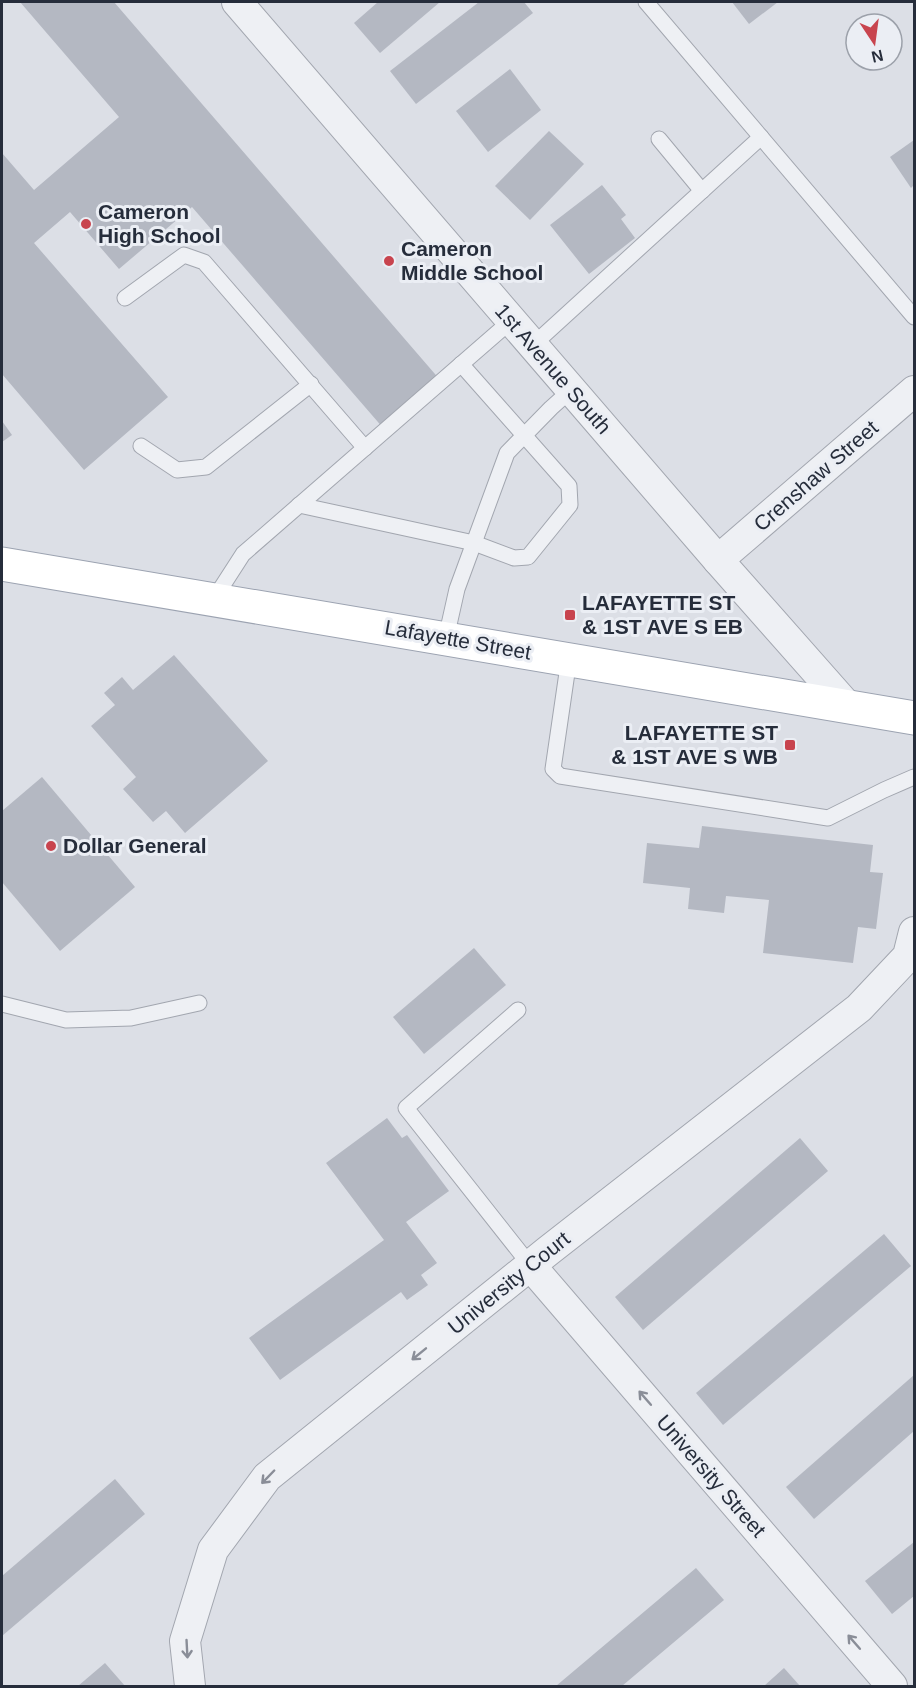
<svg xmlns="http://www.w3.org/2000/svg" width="916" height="1688" viewBox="0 0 916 1688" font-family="Helvetica,sans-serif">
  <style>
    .building { fill: #b4b8c2 }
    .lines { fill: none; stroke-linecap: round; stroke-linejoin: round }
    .service-casing { stroke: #a2a6af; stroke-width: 17 }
    .minor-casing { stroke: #a2a6af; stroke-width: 32 }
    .primary-casing { stroke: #9ca3b1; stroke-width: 35 }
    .service { stroke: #eef0f4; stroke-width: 15 }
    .minor { stroke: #eef0f4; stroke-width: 30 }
    .primary { stroke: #fff; stroke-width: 33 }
    .oneway { stroke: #8a8e98 }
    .poi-dot { fill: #c8444e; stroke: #ebeef4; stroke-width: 2 }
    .labels { text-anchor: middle; stroke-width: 6; stroke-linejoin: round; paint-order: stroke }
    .poi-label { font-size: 21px; font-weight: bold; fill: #262d3b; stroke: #ebeef4; text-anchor: start }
    .street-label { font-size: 21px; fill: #262d3b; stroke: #ebeef4 }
  </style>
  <rect width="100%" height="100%" fill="#dcdfe6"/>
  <!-- building -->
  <g class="building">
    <path d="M20,2H114L441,381L384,429L192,207L119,269L70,212L34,243L168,397L84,470L2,374V153L34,190L119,117Z"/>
    <path d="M378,2H440L380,53L354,23Z"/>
    <path d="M479,2H524L533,13L416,104L390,71Z"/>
    <path d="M732,2H778L749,24Z"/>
    <path d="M510,69L541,110L488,152L456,111Z"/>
    <path d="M549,131L584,164L530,220L495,186Z"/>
    <path d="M914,140V185L911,188L890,157Z"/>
    <path d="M602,185L626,215L621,219L635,238L589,274L550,225Z"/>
    <path d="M2,421L12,435L2,442Z"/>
    <path d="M174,655L268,761L185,833L166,811L153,822L123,789L136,777L91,726L115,705L104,693L122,677L133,690Z"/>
    <path d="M42,777L135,887L60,951L2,882V811Z"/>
    <path d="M702,826L873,845L870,872L883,873L876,929L858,927L853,963L763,953L769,900L726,896L724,913L688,909L690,888L643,883L647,843L699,848Z"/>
    <path d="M474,948L506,985L424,1054L393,1017Z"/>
    <path d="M387,1118L402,1138L407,1135L449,1191L406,1222L437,1263L421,1275L428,1285L407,1300L401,1292L280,1380L249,1338L384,1240L326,1163Z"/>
    <path d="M800,1138L828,1171L643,1330L615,1297Z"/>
    <path d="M884,1234L911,1266L723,1425L696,1393Z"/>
    <path d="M914,1375V1431L814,1519L786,1487Z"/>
    <path d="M115,1479L145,1514L2,1636V1576Z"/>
    <path d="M914,1542V1596L892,1614L865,1581Z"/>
    <path d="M696,1568L724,1600L622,1686H556Z"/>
    <path d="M105,1663L125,1686H78Z"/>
    <path d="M784,1668L800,1686H764Z"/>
  </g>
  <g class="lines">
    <defs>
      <g id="service">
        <path d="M646,2L914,317"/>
        <path d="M659,139L702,191"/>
        <path d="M125,298L184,255L204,262L365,448"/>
        <path d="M533,345L761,137"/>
        <path d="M141,446L177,470L206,467L311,384"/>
        <path d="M299,505L474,543L514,558L528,557L570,505L569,486L461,364"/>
        <path d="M214,599L243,554L512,320"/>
        <path d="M446,638L457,589L507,453L551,408L571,390"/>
        <path d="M569,659L553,769L560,776L828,818L884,790L914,777"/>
        <path d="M2,1004L66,1020L131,1018L199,1003"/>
        <path d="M518,1010L406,1108L530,1265"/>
      </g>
      <g id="minor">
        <path d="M237,2L718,560L848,707"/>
        <path d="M718,560L914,391"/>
        <path d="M530,1265L892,1686"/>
        <path d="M190,1686L185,1641L213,1550L267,1477L548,1251L859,1008L908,956L914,932"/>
      </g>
      <path id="primary" d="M2,564L914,718"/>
    </defs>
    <!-- service casing -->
    <use href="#service" class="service-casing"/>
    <!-- minor casing -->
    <use href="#minor" class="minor-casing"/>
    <!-- primary casing -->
    <use href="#primary" class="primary-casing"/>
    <!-- service -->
    <use href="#service" class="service"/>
    <!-- minor -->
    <use href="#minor" class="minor"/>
    <!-- primary -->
    <use href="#primary" class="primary"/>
  </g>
  <!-- one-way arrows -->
  <defs><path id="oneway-shaft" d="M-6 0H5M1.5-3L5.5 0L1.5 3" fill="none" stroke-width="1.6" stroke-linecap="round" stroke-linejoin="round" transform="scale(1.5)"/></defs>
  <g class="oneway">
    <use href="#oneway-shaft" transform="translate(419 1354) rotate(141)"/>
    <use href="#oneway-shaft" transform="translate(645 1398) rotate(-131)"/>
    <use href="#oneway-shaft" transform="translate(268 1477) rotate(134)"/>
    <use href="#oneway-shaft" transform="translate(854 1642) rotate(-131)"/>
    <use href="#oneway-shaft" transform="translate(187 1649) rotate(87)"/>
  </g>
  <!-- markers -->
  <g class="poi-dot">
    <circle cx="86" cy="224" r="6"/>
    <circle cx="389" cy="261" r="6"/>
    <rect x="564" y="609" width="12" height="12" rx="3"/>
    <rect x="784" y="739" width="12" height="12" rx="3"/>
    <circle cx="51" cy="846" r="6"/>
  </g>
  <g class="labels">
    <!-- poi labels -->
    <g class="poi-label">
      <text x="98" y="219">Cameron<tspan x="98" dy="24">High School</tspan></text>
      <text x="401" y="256">Cameron<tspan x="401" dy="24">Middle School</tspan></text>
      <text x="582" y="610">LAFAYETTE ST<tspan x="582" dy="24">&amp; 1ST AVE S EB</tspan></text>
      <text x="778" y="740" text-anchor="end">LAFAYETTE ST<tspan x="778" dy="24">&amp; 1ST AVE S WB</tspan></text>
      <text x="63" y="853">Dollar General</text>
    </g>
    <!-- street labels -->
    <g class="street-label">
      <text transform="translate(553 369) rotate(49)" y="7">1st Avenue South</text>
      <text transform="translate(816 476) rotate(-41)" y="7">Crenshaw Street</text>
      <text transform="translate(458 640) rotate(10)" y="7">Lafayette Street</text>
      <text transform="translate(509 1283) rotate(-39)" y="7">University Court</text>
      <text transform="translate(711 1476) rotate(49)" y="7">University Street</text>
    </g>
  </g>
  <!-- border -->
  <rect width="916" height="1688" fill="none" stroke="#262d3b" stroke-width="6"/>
  <!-- north arrow -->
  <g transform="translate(874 42) rotate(167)"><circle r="28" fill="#ebeef4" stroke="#9ca1aa" stroke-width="1.5"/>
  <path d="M0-4.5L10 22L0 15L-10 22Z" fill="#c8444e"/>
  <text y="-9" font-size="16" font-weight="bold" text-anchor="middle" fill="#262d3b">N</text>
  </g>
</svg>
